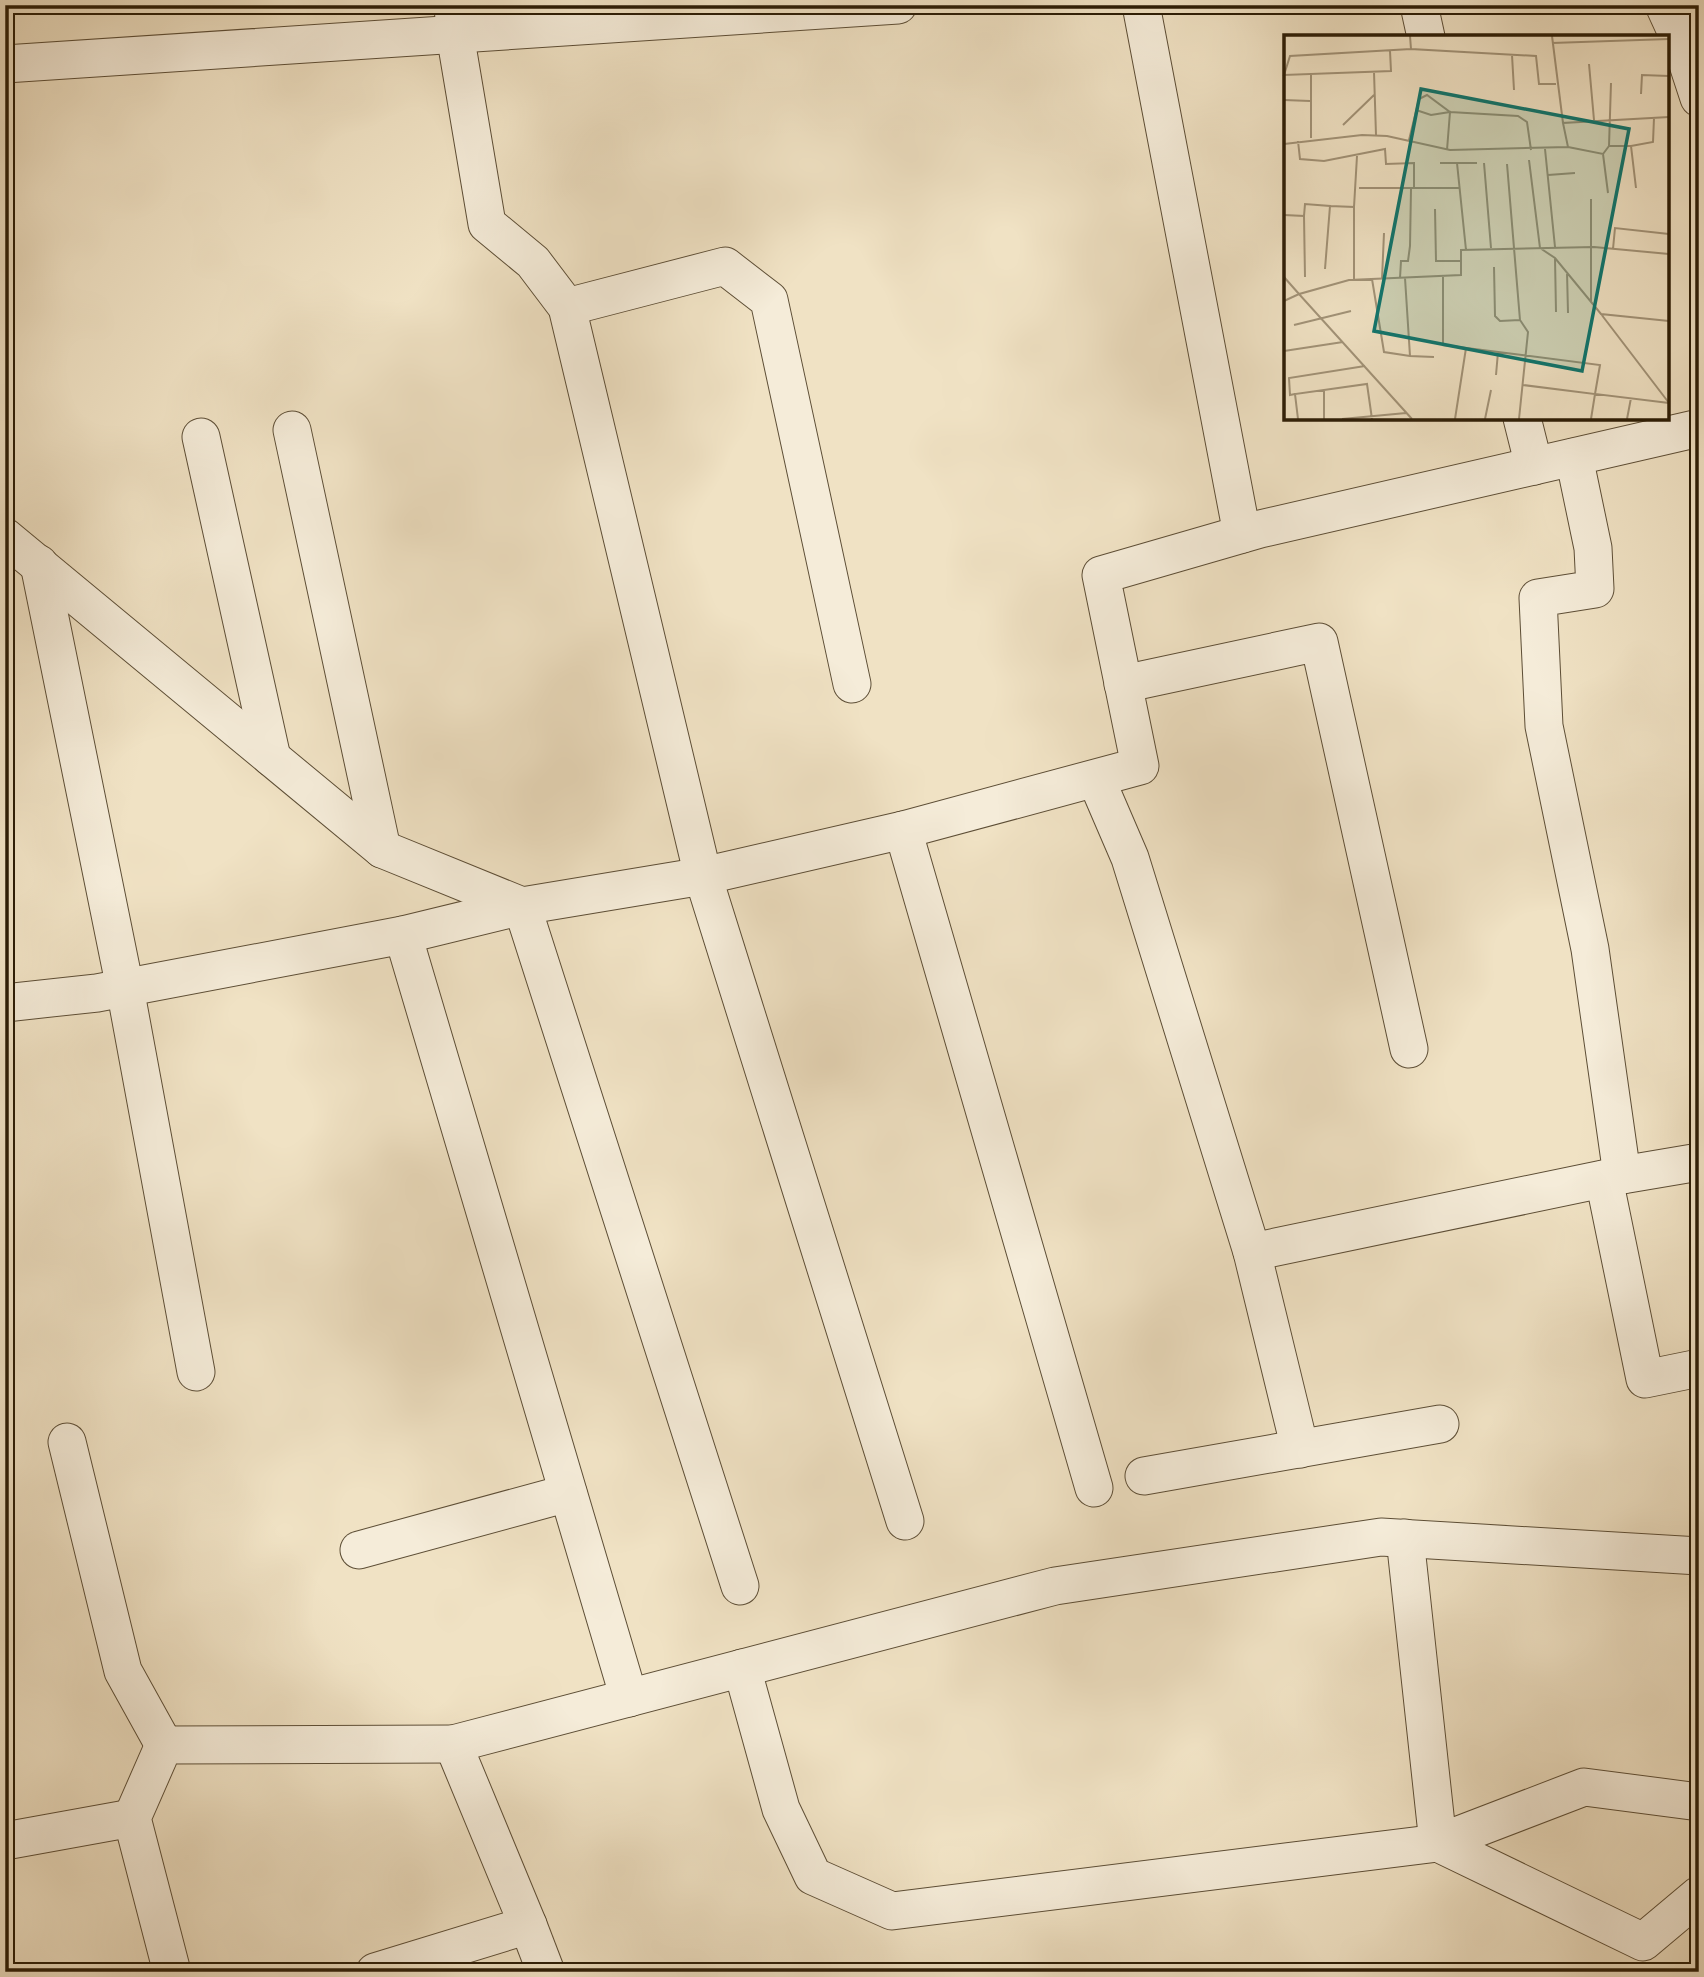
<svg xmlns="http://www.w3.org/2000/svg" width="1704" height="1977" viewBox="0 0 1704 1977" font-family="Alegreya,serif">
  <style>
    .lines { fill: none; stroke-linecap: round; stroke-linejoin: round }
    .minor-casing { stroke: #5d4e36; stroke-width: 39 }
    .minor { stroke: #f5ecd9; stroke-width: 37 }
    .inset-road { fill: none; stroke: #a29378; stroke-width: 2 }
    .view { fill: #0f766e; fill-opacity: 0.15; stroke: #0f766e; stroke-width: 3.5 }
    .inset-edge { fill: none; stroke: #2c1d06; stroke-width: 3.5 }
  </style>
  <rect width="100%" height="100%" fill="#f0e2c4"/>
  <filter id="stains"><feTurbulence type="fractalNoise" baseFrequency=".00286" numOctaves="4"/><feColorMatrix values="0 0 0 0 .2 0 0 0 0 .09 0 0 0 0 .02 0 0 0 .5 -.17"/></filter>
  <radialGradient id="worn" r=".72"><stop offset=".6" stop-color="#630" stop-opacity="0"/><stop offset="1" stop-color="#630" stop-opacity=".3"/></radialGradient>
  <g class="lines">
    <defs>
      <g id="minor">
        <path d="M453,5L455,34L487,224L533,262L567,307L703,876L905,1521"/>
        <path d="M1141,5L1242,534"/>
        <path d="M1419,5L1426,37"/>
        <path d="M1664,5L1680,40L1699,98"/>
        <path d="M5,64L898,5"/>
        <path d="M567,307L725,266L769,300L852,684"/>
        <path d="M1522,418L1534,466"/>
        <path d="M292,430L382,849"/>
        <path d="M201,437L272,758"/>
        <path d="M1574,457L1593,548L1595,589L1538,598L1544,726L1590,949L1622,1175"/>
        <path d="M5,537L382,849L522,906L740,1586"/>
        <path d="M39,564L125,988L196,1372"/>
        <path d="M1123,684L1319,642L1409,1049"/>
        <path d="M1096,779L1130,858L1252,1252L1300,1449"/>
        <path d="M903,830L1094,1488"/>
        <path d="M403,935L629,1698"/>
        <path d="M5,1003L97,993L403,935L522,906L703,876L903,830L1140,766L1101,575L1260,529L1699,428"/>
        <path d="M1604,1179L1645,1379L1699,1368"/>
        <path d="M1252,1252L1622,1175L1699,1162"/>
        <path d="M67,1442L123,1671L164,1745"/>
        <path d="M1144,1476L1440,1424"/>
        <path d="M1405,1538L1438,1843L1584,1787L1699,1802"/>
        <path d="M359,1550L568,1493"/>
        <path d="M742,1668L781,1809L813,1876L892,1911L1438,1843L1643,1942L1699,1895"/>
        <path d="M5,1841L132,1818"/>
        <path d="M528,1925L546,1972"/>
        <path d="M172,1972L132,1818L164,1745L453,1744"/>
        <path d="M375,1972L528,1925L453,1744L1055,1586L1381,1537L1699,1556"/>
      </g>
    </defs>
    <!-- minor casing -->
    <use href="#minor" class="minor-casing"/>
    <!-- minor -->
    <use href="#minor" class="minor"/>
  </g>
  <!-- overview -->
  <g transform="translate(1284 35)">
    <rect width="385" height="385" fill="#f0e2c4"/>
    <path class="inset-road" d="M126,1L127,14L252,21L255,49H272M268,1L279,88M268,8L385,4M106,16L107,36L0,40L6,21L127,14M228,20L230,55M305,29L310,85M90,37L92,100M27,40V103M357,59L358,40L385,41M0,65L26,66M132,75L147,80L166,77L163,115M59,90L90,60M125,105L135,64L143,60L166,77L234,81L243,87L247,115M14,106L16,124L40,126L101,114L102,129L130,128V154M0,109L78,100L103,101L166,115L284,112L279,88L385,82M325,111H347L352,153M347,111L369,107L370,83M284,112L319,119L325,111L327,48M261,114L271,212M319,119L324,158M245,125L256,213L271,223L317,279L385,286M156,128H193M173,128L182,215M200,128L207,213M223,129L236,285L244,297L235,384M264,140L291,138M75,153H175M307,164V266M46,171L70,172V244M70,172L73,121M151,174L152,226H177M0,180L20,181L21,242M20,181L21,169L46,171L41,234M329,214L331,193L385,199M271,223L272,277M210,232L211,281L216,286L236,285M283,237L284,278M159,241V310L316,330L311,359L385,368M0,242L15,259L65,245L177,240V215L310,212L385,219M116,243L117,226H124L126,211L127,154M121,243L126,321L150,322M88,244L100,317L126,321M98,244L100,198M0,266L15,259L128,384M317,279L385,368M10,290L67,276M0,316L59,307M212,340L214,317M239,350L311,359L307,384M40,355V384M11,359L6,360L5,343L81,331M14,384L11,359L83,349L88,384M58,384L122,378M171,384L182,313M201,384L207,355M343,384L347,363"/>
    <path class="view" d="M137,54L345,94L298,336L90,296Z"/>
    <rect width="385" height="385" class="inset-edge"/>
  </g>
  <!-- margin -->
  <rect width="1704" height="1977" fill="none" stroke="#f0e2c4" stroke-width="28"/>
  <rect x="7" y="7" width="1690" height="1963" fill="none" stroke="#2c1d06" stroke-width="3.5"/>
  <rect x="14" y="14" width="1676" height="1949" fill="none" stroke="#2c1d06" stroke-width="2"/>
  <rect width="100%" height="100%" filter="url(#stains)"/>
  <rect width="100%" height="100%" fill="url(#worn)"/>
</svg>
